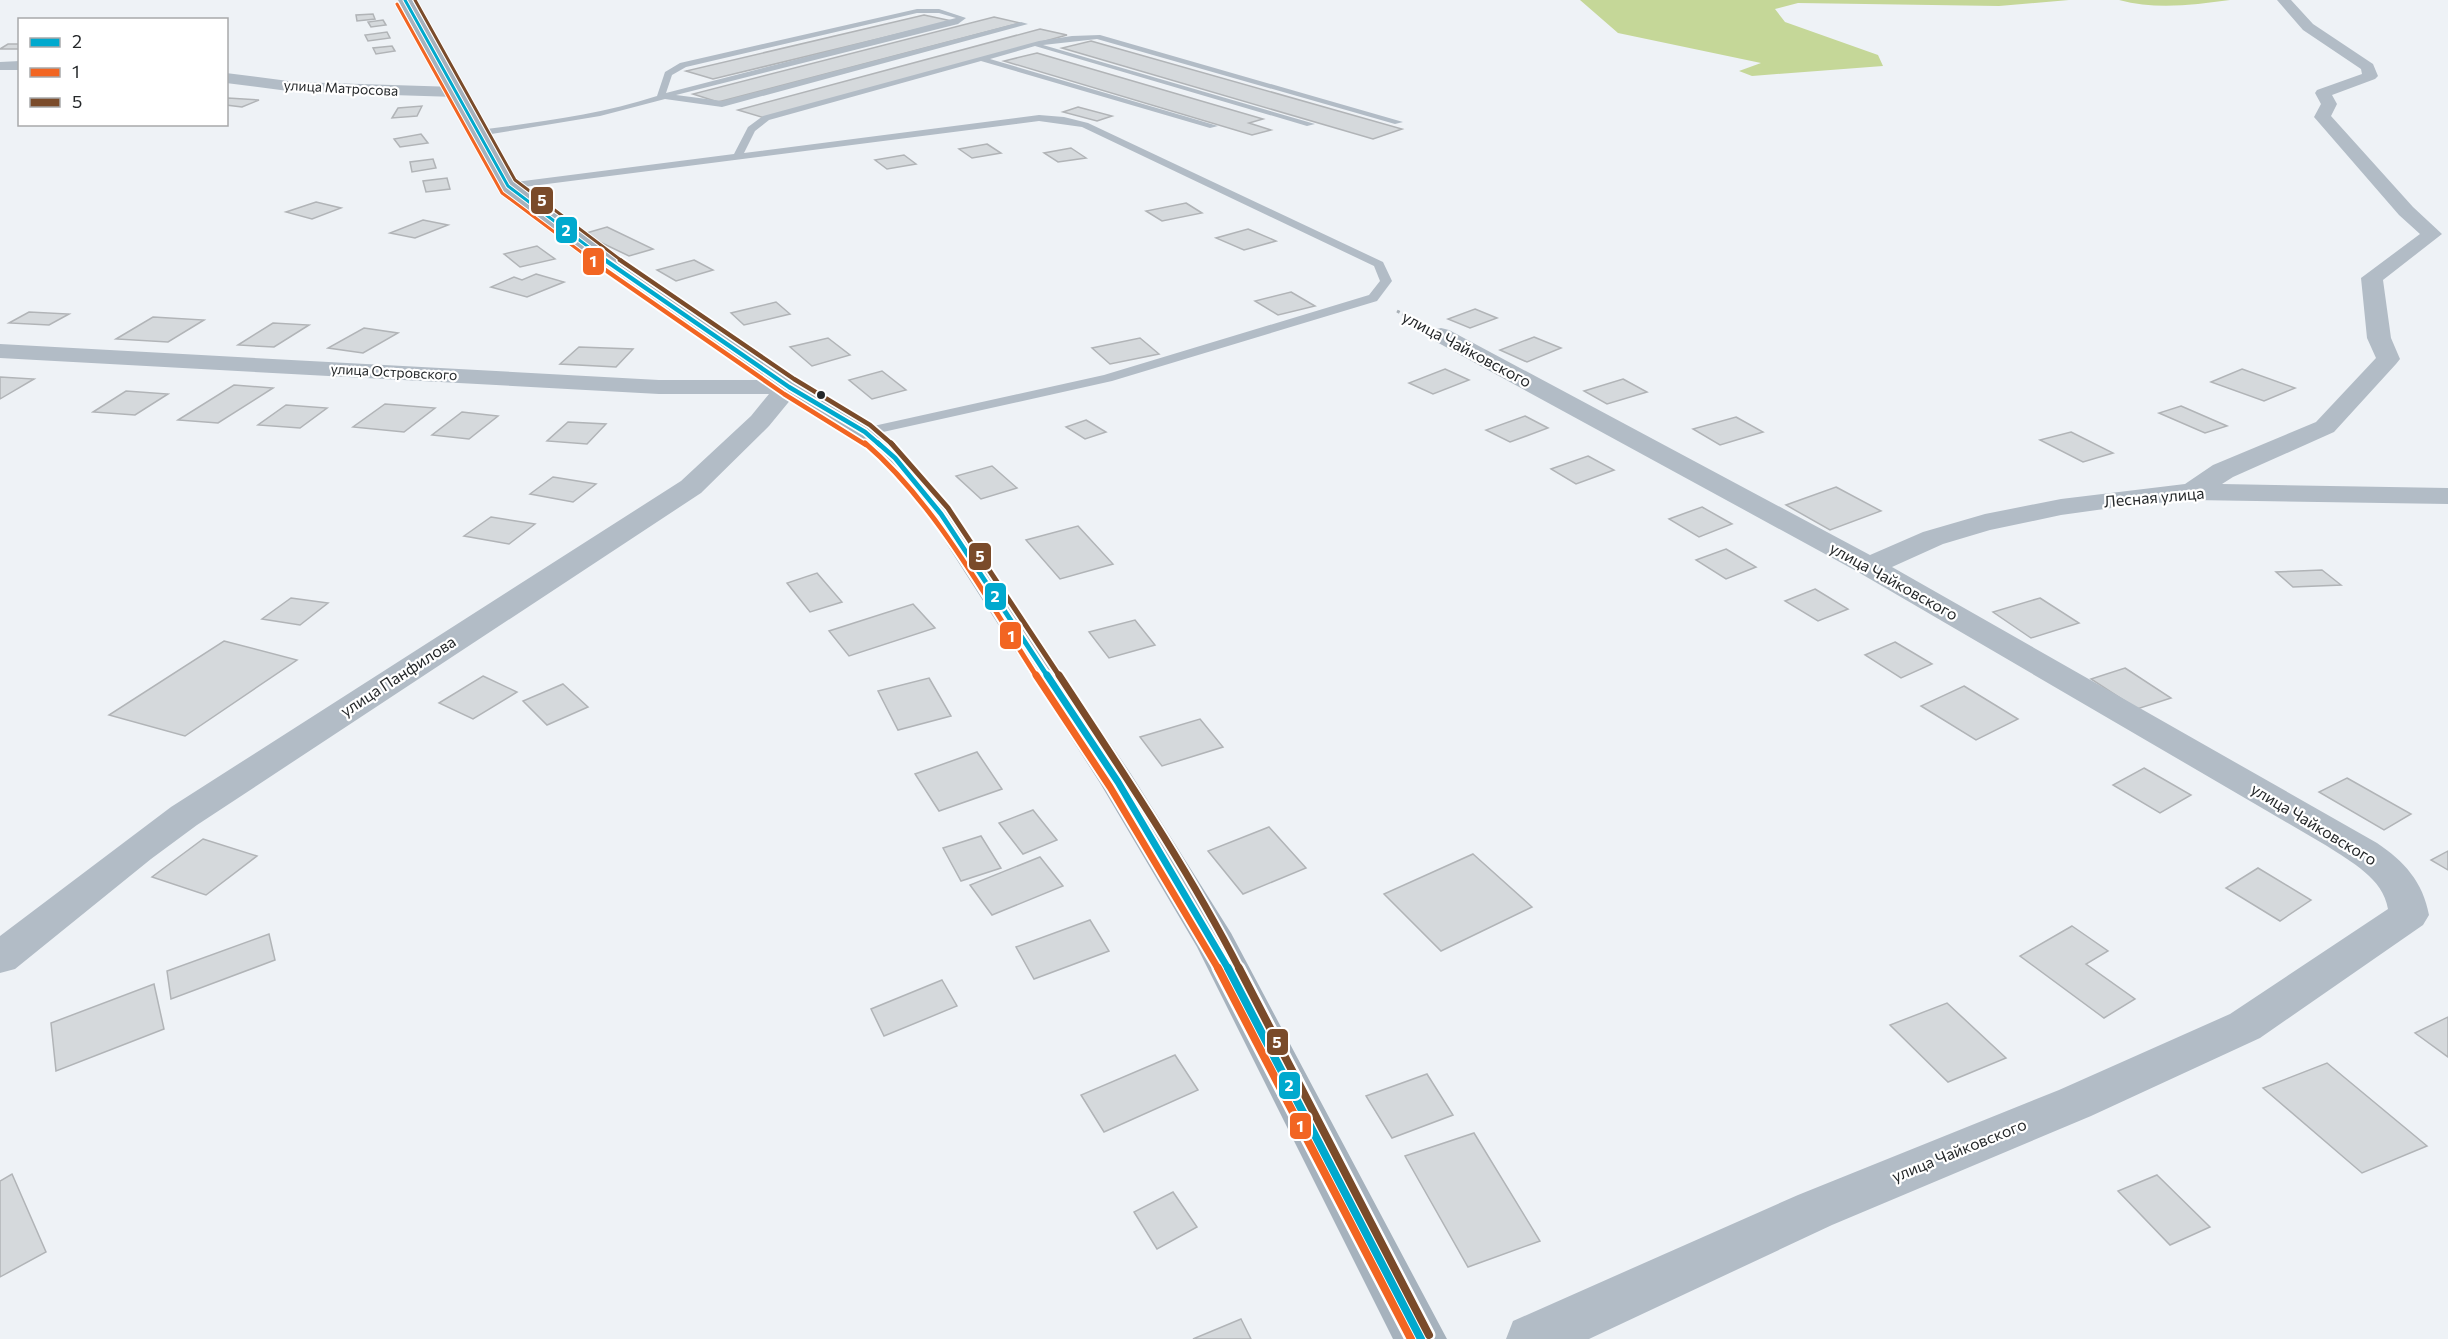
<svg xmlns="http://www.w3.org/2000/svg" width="2448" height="1339" viewBox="0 0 2448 1339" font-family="Commissioner,sans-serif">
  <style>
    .water { fill: #c5d798 }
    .building { fill: #d5d9dc; stroke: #b1b4b7; stroke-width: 1.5 }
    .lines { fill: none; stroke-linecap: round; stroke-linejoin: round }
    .path { stroke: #a8b0b6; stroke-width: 3; stroke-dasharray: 3 3; stroke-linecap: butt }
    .lane { fill: #b2bcc6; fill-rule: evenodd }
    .street { fill: #b2bcc6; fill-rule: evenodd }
    .secondary { fill: #a6b2bd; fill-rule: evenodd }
    .bus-1-far4-casing { stroke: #fff; stroke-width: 5 }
    .bus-1-far3-casing { stroke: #fff; stroke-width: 8 }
    .bus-1-far2-casing { stroke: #fff; stroke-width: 9 }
    .bus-1-far1-casing { stroke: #fff; stroke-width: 11 }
    .bus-1-casing { stroke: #fff; stroke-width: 13 }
    .bus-2-far4-casing { stroke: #fff; stroke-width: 5 }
    .bus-2-far3-casing { stroke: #fff; stroke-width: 8 }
    .bus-2-far2-casing { stroke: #fff; stroke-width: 9 }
    .bus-2-far1-casing { stroke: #fff; stroke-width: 11 }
    .bus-2-casing { stroke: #fff; stroke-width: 13 }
    .bus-3-far4-casing { stroke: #fff; stroke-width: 5 }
    .bus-3-far3-casing { stroke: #fff; stroke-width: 8 }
    .bus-3-far2-casing { stroke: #fff; stroke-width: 9 }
    .bus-3-far1-casing { stroke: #fff; stroke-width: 11 }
    .bus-3-casing { stroke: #fff; stroke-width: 13 }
    .bus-1-far4 { stroke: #00a9ce; stroke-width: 3 }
    .bus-1-far3 { stroke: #00a9ce; stroke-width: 4.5 }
    .bus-1-far2 { stroke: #00a9ce; stroke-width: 5 }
    .bus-1-far1 { stroke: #00a9ce; stroke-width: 7 }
    .bus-1 { stroke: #00a9ce; stroke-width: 8 }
    .bus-2-far4 { stroke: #f26522; stroke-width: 3 }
    .bus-2-far3 { stroke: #f26522; stroke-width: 4.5 }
    .bus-2-far2 { stroke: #f26522; stroke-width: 5 }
    .bus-2-far1 { stroke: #f26522; stroke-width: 7 }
    .bus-2 { stroke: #f26522; stroke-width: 8 }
    .bus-3-far4 { stroke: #7a4b2a; stroke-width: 3 }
    .bus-3-far3 { stroke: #7a4b2a; stroke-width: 4.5 }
    .bus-3-far2 { stroke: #7a4b2a; stroke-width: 5 }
    .bus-3-far1 { stroke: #7a4b2a; stroke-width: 7 }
    .bus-3 { stroke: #7a4b2a; stroke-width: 8 }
    .bus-dot { fill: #25282a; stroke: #fff; stroke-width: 2 }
    .labels { text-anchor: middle; stroke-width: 4.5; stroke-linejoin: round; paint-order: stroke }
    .far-street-label { font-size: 14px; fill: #25282a; stroke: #fff }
    .street-label { font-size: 16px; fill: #25282a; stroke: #fff }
    .line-badge { stroke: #fff; stroke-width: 2 }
    .badge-label { font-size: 16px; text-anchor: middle; font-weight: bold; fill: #fff }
  </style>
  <rect width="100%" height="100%" fill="#eef2f6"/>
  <!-- water -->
  <g class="water">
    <path d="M1580,0H2069L1999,6L1798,3L1775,9L1785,22L1878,55L1883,66L1752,76L1739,71L1761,63L1618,33Z"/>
    <path d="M2119,0H2230C2193,5 2156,10 2119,0Z"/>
  </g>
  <!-- building -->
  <g class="building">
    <path d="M373,14L375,19L357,21L356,15Z"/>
    <path d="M924,15L952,21L713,79L686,71Z"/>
    <path d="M994,17L1020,23L718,102L693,94Z"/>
    <path d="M383,20L386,25L371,27L368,22Z"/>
    <path d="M1040,29L1067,35L765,118L738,110Z"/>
    <path d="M387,32L390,38L368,41L365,35Z"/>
    <path d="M1091,41L1402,129L1373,139L1062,48Z"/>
    <path d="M8,44H20V49H0Z"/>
    <path d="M392,46L395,51L376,54L373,48Z"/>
    <path d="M1037,53L1263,119L1249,123L1271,130L1252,135L1004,61Z"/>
    <path d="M226,99L228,98L259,100L242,107L226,105Z"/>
    <path d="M422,106L417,116L392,118L398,108Z"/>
    <path d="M1078,107L1112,116L1097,121L1063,112Z"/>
    <path d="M421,134L428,143L400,147L394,139Z"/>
    <path d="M987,144L1001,153L972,158L959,149Z"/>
    <path d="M1071,148L1086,158L1058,162L1044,153Z"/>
    <path d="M904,155L916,164L887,169L875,160Z"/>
    <path d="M433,159L436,168L412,172L410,162Z"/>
    <path d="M447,178L450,189L426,192L423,181Z"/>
    <path d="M316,202L341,208L312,219L286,212Z"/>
    <path d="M1186,203L1202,213L1162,221L1146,211Z"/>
    <path d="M423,220L448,225L415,238L390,233Z"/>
    <path d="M607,227L653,249L629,256L583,234Z"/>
    <path d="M1248,229L1276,241L1244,250L1216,238Z"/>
    <path d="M537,246L555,259L520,267L504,254Z"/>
    <path d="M694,260L713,270L676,281L657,270Z"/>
    <path d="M536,274L564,282L527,297L491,287L514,277L522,280Z"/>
    <path d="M1291,292L1315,306L1278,315L1255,301Z"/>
    <path d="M776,302L790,314L744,325L731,313Z"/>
    <path d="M1475,309L1497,318L1470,328L1448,319Z"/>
    <path d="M29,312L69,314L49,325L9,323Z"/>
    <path d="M153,317L204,320L168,342L116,339Z"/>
    <path d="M273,323L309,325L274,347L238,345Z"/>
    <path d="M364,328L398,333L363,353L328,348Z"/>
    <path d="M1534,337L1561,348L1527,362L1500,350Z"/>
    <path d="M828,338L850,355L812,366L790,347Z"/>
    <path d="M1140,338L1159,354L1110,364L1092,348Z"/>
    <path d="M579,347L633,349L616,367L560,364Z"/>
    <path d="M1445,369L1469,380L1433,394L1409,383Z"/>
    <path d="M2242,369L2295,388L2264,401L2211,382Z"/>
    <path d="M882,371L906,390L872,399L849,380Z"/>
    <path d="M0,377L34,379L0,399Z"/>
    <path d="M1623,379L1647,392L1607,404L1584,391Z"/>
    <path d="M234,385L273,388L218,423L178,420Z"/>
    <path d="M126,391L168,394L135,415L93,412Z"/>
    <path d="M385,404L435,408L404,432L353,427Z"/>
    <path d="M286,405L327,408L300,428L258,425Z"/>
    <path d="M2181,406L2227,426L2205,433L2159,413Z"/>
    <path d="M462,412L498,416L469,439L432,435Z"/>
    <path d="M1525,416L1548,428L1510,442L1486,430Z"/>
    <path d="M1736,417L1763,432L1720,445L1693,429Z"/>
    <path d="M1086,420L1106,432L1085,439L1066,427Z"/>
    <path d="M568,422L606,424L587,444L547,441Z"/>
    <path d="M2071,432L2113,453L2083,462L2040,440Z"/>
    <path d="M1588,456L1614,470L1576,484L1551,469Z"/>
    <path d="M992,466L1017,488L981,499L956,476Z"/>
    <path d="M553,477L596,484L573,502L530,494Z"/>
    <path d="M1836,487L1881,511L1830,530L1786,505Z"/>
    <path d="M1702,507L1732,524L1699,537L1669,519Z"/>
    <path d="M491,517L535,524L509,544L464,536Z"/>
    <path d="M1078,526L1113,564L1060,579L1026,540Z"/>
    <path d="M1726,549L1756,567L1726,579L1696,560Z"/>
    <path d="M2322,570L2341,585L2293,587L2276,572Z"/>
    <path d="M817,573L842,602L810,612L787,583Z"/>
    <path d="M1815,589L1848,609L1818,621L1785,601Z"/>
    <path d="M291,598L328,603L300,625L262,619Z"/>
    <path d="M2040,598L2079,623L2031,638L1993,612Z"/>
    <path d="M913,604L935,628L849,656L829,631Z"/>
    <path d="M1135,620L1155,645L1109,658L1089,632Z"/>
    <path d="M224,641L297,660L185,736L109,715Z"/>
    <path d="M1895,642L1932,664L1901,678L1865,655Z"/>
    <path d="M2125,668L2171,698L2137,709L2091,679Z"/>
    <path d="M483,676L517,692L473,719L439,703Z"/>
    <path d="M929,678L951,716L898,730L878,691Z"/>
    <path d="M563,684L588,707L547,725L523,701Z"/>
    <path d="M1964,686L2018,719L1976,740L1921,706Z"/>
    <path d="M1200,719L1223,747L1162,766L1140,737Z"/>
    <path d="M977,752L1002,789L939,811L915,774Z"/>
    <path d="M2144,768L2191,795L2160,813L2113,785Z"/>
    <path d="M2347,778L2411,814L2384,830L2319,792Z"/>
    <path d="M1033,810L1057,840L1023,854L999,823Z"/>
    <path d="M1269,827L1306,868L1243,894L1208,851Z"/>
    <path d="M981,836L1001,868L961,881L943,848Z"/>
    <path d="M203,839L257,856L206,895L152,877Z"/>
    <path d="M2448,851V870L2431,860Z"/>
    <path d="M1473,854L1532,907L1441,951L1384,894Z"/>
    <path d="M1040,857L1063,886L992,915L970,885Z"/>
    <path d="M2258,868L2311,900L2280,921L2226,888Z"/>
    <path d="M1090,920L1109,951L1034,979L1016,947Z"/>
    <path d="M2072,926L2108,951L2086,964L2135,999L2104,1018L2020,956Z"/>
    <path d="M269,934L275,960L171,999L167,971Z"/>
    <path d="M942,980L957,1006L884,1036L871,1009Z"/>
    <path d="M154,984L164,1029L56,1071L51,1023Z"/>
    <path d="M1947,1003L2006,1058L1948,1082L1890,1025Z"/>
    <path d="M2448,1017V1057L2415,1033Z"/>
    <path d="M1175,1055L1198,1090L1104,1132L1081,1095Z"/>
    <path d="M2327,1063L2427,1146L2362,1173L2263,1088Z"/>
    <path d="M1427,1074L1453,1115L1392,1138L1366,1096Z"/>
    <path d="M1474,1133L1540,1241L1468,1267L1405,1156Z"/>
    <path d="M12,1174L46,1252L0,1277V1181Z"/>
    <path d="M2157,1175L2210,1227L2170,1245L2118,1191Z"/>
    <path d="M1173,1192L1197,1227L1157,1249L1134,1212Z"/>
    <path d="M1241,1319L1251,1339H1193Z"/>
  </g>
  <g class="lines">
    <!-- path -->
    <path class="path" d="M1397,311L1412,319"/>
    <!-- lane -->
    <g class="lane">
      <path d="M917,9H939L966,18L958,24L676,95L722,101L1021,22L1028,24L722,107L665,99L600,116L479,136L474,133L479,130C539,122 599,115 657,96L665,72L680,63ZM917,13H939L956,18L666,93L672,75L686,67Z"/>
      <path d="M1100,35L1403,122L1395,124L1097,39L1043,45L1315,124L1307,126L1035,46L990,59L1218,126L1210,128L981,61L769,120L755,131L744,153L1039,115L1064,117L1088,123L1383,262L1392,281L1377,301L1112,381L865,436L858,432L860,429L1104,375L1369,295L1380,281L1374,266L1082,127L1039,121L508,189L503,186L508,183L734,154L748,127L763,116L1039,41L1072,36Z"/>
    </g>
    <!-- street -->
    <g class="street">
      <path d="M2277,0H2291L2313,24L2373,64L2378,76L2375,79L2332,95L2337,104L2331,116L2413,207L2442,234L2383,280L2391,338L2400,359L2396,364L2334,432L2233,477L2222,484L2448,488V504L2192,500L2133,505L2061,515L1990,530L1943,544L1892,567L2377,843C2404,861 2423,882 2429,915L2423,925L2260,1038L2091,1116L1832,1225L1589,1339H1506L1513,1321L1798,1195L2059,1090L2230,1014L2388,909C2383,878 2351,862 2327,846L1858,572L1433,340L1429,335L1433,330L1441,328L1449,330L1870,555L1923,532L1985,514L2061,499L2185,484L2213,465L2316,422L2376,358L2367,338L2361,278L2420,234L2399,215L2314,117L2321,104L2315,93L2317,90L2362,74L2361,69L2303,30Z"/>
      <path d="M20,61V70H0V62Z"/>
      <path d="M226,73L296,82L456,87L464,92L456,97L296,92L226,83Z"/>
      <path d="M0,344L659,380H789L798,382L801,387L769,426L701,493L197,825L151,859L15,969L0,973V936L171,807L681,481L751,416L769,394H659L0,358Z"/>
    </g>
    <!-- secondary -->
    <path class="secondary" d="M398,0H412L515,183L629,268L798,382L874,427L904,452L951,508L1131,774L1231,933L1447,1339H1393L1197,947L1100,783L930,518L886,464L856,437L780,392L615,276L501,190Z"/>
    <defs>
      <path id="bus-1-far4" d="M405,0L508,186L607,261"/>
      <path id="bus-1-far3" d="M605,260L789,387L865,432L880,445"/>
      <path id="bus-1-far2" d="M878,443L895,458L941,514L1048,677"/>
      <path id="bus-1-far1" d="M1047,675L1118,782L1229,970"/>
      <path id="bus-1" d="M1228,968L1421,1339"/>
      <path id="bus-2-far4" d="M397,4L502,193L593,261"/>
      <path id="bus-2-far3" d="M591,260L784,394L866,445"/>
      <path id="bus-2-far2" d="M865,443C936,504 986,598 1037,677"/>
      <path id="bus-2-far1" d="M1036,675L1110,787L1219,970"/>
      <path id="bus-2" d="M1218,968L1411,1339"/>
      <path id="bus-3-far4" d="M415,0L515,180L622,261"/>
      <path id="bus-3-far3" d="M620,260L794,379L870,425L893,445"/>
      <path id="bus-3-far2" d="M891,443L948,508L1060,677"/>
      <path id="bus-3-far1" d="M1059,675C1122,771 1187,867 1240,970"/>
      <path id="bus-3" d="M1239,968L1429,1335"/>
    </defs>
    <!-- bus-1-far4 casing -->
    <use href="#bus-1-far4" class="bus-1-far4-casing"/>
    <!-- bus-1-far3 casing -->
    <use href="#bus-1-far3" class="bus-1-far3-casing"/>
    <!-- bus-1-far2 casing -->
    <use href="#bus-1-far2" class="bus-1-far2-casing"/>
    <!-- bus-1-far1 casing -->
    <use href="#bus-1-far1" class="bus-1-far1-casing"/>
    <!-- bus-1 casing -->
    <use href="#bus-1" class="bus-1-casing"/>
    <!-- bus-2-far4 casing -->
    <use href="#bus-2-far4" class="bus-2-far4-casing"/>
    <!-- bus-2-far3 casing -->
    <use href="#bus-2-far3" class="bus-2-far3-casing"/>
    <!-- bus-2-far2 casing -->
    <use href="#bus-2-far2" class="bus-2-far2-casing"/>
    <!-- bus-2-far1 casing -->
    <use href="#bus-2-far1" class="bus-2-far1-casing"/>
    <!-- bus-2 casing -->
    <use href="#bus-2" class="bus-2-casing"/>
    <!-- bus-3-far4 casing -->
    <use href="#bus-3-far4" class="bus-3-far4-casing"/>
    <!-- bus-3-far3 casing -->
    <use href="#bus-3-far3" class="bus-3-far3-casing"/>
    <!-- bus-3-far2 casing -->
    <use href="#bus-3-far2" class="bus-3-far2-casing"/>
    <!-- bus-3-far1 casing -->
    <use href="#bus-3-far1" class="bus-3-far1-casing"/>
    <!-- bus-3 casing -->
    <use href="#bus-3" class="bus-3-casing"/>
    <!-- bus-1-far4 -->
    <use href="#bus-1-far4" class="bus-1-far4"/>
    <!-- bus-1-far3 -->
    <use href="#bus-1-far3" class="bus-1-far3"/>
    <!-- bus-1-far2 -->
    <use href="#bus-1-far2" class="bus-1-far2"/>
    <!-- bus-1-far1 -->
    <use href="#bus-1-far1" class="bus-1-far1"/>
    <!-- bus-1 -->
    <use href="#bus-1" class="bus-1"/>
    <!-- bus-2-far4 -->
    <use href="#bus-2-far4" class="bus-2-far4"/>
    <!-- bus-2-far3 -->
    <use href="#bus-2-far3" class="bus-2-far3"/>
    <!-- bus-2-far2 -->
    <use href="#bus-2-far2" class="bus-2-far2"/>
    <!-- bus-2-far1 -->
    <use href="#bus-2-far1" class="bus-2-far1"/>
    <!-- bus-2 -->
    <use href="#bus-2" class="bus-2"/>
    <!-- bus-3-far4 -->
    <use href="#bus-3-far4" class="bus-3-far4"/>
    <!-- bus-3-far3 -->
    <use href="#bus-3-far3" class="bus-3-far3"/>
    <!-- bus-3-far2 -->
    <use href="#bus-3-far2" class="bus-3-far2"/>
    <!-- bus-3-far1 -->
    <use href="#bus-3-far1" class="bus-3-far1"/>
    <!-- bus-3 -->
    <use href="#bus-3" class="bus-3"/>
  </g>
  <!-- markers -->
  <circle class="bus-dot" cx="821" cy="395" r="5"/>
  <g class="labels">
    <!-- far-street labels -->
    <g class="far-street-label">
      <text transform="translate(341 88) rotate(3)" y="5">улица Матросова</text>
      <text transform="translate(394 372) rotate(3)" y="5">улица Островского</text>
    </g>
    <!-- street labels -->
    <g class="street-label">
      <text transform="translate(1467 349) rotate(28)" y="6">улица Чайковского</text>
      <text transform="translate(2154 497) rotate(-5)" y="6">Лесная улица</text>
      <text transform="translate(1894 581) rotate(29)" y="6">улица Чайковского</text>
      <text transform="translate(398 676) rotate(-33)" y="6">улица Панфилова</text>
      <text transform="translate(2314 824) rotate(31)" y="6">улица Чайковского</text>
      <text transform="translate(1959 1150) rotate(-22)" y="6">улица Чайковского</text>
    </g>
  </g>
  <g class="line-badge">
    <rect x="530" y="186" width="24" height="29" rx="6" fill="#7a4b2a"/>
    <rect x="555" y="216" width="23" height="28" rx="6" fill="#00a9ce"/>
    <rect x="582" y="247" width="23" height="29" rx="6" fill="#f26522"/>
    <rect x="968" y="542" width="24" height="29" rx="6" fill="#7a4b2a"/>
    <rect x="984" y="582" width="23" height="29" rx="6" fill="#00a9ce"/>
    <rect x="999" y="621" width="23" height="29" rx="6" fill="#f26522"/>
    <rect x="1266" y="1028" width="23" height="28" rx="6" fill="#7a4b2a"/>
    <rect x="1278" y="1071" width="23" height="29" rx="6" fill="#00a9ce"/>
    <rect x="1289" y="1112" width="23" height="28" rx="6" fill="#f26522"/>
  </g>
  <g class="badge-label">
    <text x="542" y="206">5</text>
    <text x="566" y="236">2</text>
    <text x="593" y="267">1</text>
    <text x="980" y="562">5</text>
    <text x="995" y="602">2</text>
    <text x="1011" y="642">1</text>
    <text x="1277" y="1048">5</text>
    <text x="1289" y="1091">2</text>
    <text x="1300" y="1132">1</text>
  </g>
  <!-- legend -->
  <rect x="18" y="18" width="210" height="108" fill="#ffffff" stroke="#a8a9aa" stroke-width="1.5"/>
  <rect x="30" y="38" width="30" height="9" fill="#00a9ce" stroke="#a8a9aa" stroke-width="1.5"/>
  <text x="72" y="48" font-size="18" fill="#25282a">2</text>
  <rect x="30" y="68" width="30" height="9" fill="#f26522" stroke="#a8a9aa" stroke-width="1.5"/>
  <text x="72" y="78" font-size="18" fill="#25282a">1</text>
  <rect x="30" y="98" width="30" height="9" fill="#7a4b2a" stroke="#a8a9aa" stroke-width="1.5"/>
  <text x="72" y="108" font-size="18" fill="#25282a">5</text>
</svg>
